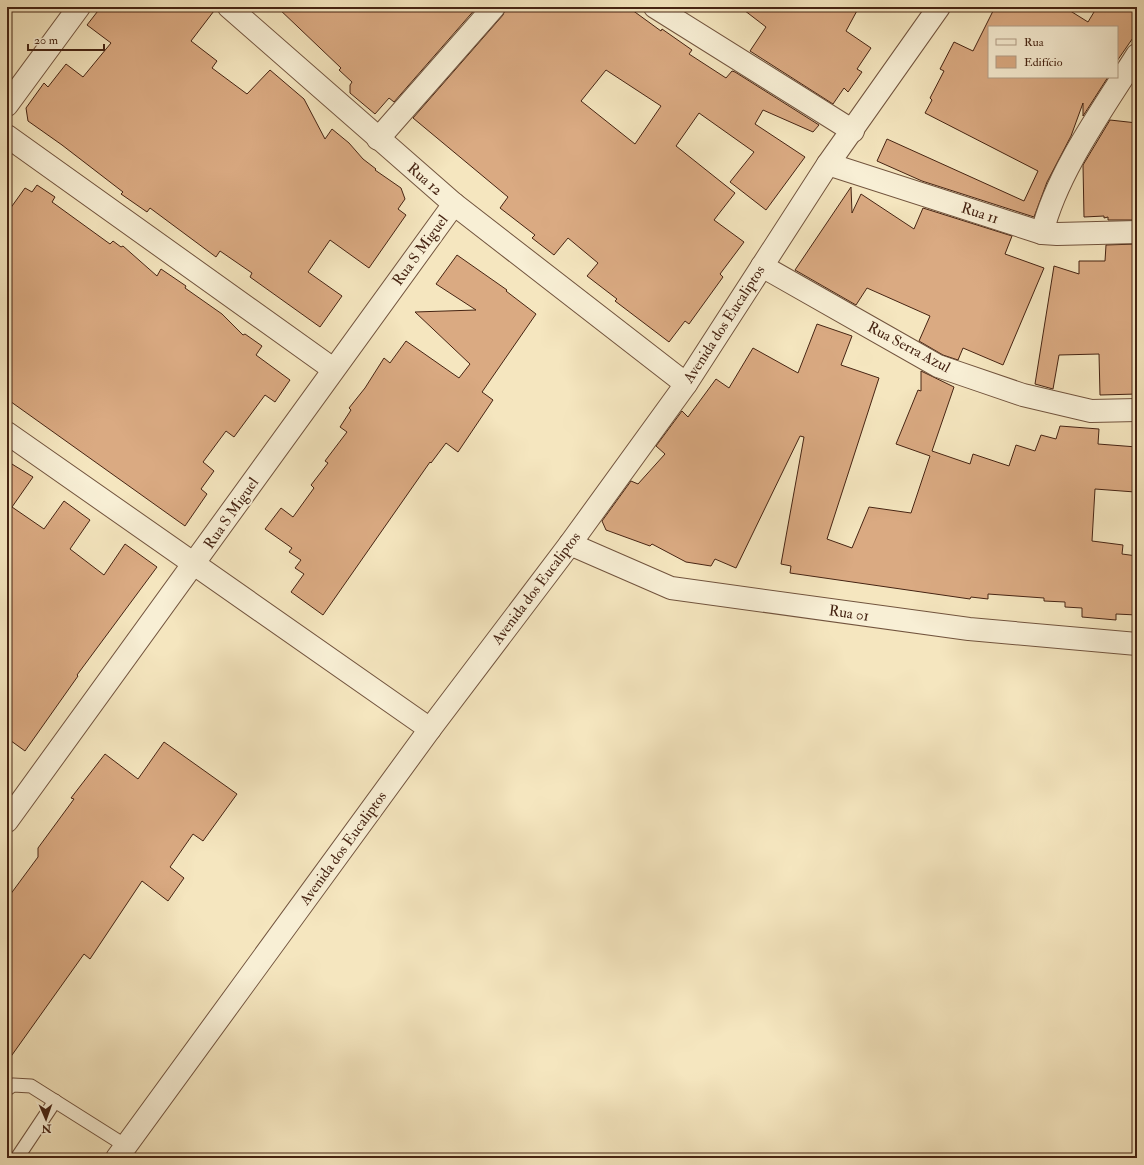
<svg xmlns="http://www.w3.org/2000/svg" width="1144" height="1165" viewBox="0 0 1144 1165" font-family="'IM FELL Double Pica',serif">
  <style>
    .building { fill: #daaa82; stroke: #462413; fill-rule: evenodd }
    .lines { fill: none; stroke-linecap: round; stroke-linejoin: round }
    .service-casing { stroke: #72543e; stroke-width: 15 }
    .minor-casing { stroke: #72543e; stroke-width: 24 }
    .tertiary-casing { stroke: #72543e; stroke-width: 24 }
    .service { stroke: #f8efd5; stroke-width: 13 }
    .minor { stroke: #f8efd5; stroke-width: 22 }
    .tertiary { stroke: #f8efd5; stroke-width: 22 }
    .labels { text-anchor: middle; stroke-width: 4; stroke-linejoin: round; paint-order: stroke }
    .street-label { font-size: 15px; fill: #462413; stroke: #f8efd5 }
  </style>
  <rect width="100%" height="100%" fill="#f5e6bf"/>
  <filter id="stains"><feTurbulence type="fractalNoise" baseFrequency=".005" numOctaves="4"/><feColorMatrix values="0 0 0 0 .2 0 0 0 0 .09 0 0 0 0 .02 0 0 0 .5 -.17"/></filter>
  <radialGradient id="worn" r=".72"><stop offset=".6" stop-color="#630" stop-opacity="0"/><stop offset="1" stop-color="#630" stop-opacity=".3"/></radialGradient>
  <!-- building -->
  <g class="building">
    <path d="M101,7H217L191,41L217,61L212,68L247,94L270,70L304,99L325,139L332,129L349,143L363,159L376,169L375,170L401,188L405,199L398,209L406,215L369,268L330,240L308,272L342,296L320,327L250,277L252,273L220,251L216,257L150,208L147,212L121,194L123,192L62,145L28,121L26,108L44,83L48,87L66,64L83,77L111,43L87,25Z"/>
    <path d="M277,7H477L394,102L389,98L375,114L350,93V85L352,82L339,70L341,68Z"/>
    <path d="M506,7H628L661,31L662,29L692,50L689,54L726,78L732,71L735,72L819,125L813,132L763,110L755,124L805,157L766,210L730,182L754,152L699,113L676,146L735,193L714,220L744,242L720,274L723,277L689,324L685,321L669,342L615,301L617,299L587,276L598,263L568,238L554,255L532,238L535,235L500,208L508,197L413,118L503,15ZM606,70L661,106L635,144L581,101Z"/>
    <path d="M740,7H859L846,31L871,48L857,69L862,72L848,92L844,88L833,104L750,51L766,27Z"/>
    <path d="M995,7H1064L1088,22L1097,7H1137V32L1117,61V27H989V77H1108L1083,116V103L1071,136L1047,182L1034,217L922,181L877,161L887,139L1024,201L1038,171L925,113L932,100L930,98L944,71L940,69L954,42L973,51Z"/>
    <path d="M1110,120L1137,123V220H1108V217L1104,218V216L1084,217L1083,165Z"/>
    <path d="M37,185L55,197L52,202L110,244L113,241L121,247L123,246L157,276L161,269L186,286L185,288L222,314L243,335L245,334L262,346L256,355L290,380L275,402L265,395L234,437L226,431L203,462L214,471L201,489L207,494L185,526L7,399V213L25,188L32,192Z"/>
    <path d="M851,187L852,213L861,194L914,229L923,208L1012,236L1005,254L1044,268L1003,365L963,348L958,360L943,355L919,341L930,316L867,288L856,305L795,270Z"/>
    <path d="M1137,244V394L1100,395L1099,354L1059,355L1053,389L1035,384L1054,266L1079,274V261H1105L1106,245Z"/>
    <path d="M457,255L507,290L506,291L536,314L482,392L493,400L458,452L446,443L431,463L430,462L323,615L291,592L304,574L295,568L301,560L289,552L292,548L265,529L281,508L293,517L314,488L311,485L328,463L325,461L347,432L340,427L351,410L349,408L365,388L384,358L390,363L406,341L459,378L470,364L415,312L476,310L436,284Z"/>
    <path d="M817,324L852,336L841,365L879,378L827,539L852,548L869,507L911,513L930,456L896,444L918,390L921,391V371L954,387L932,451L970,464L973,454L1009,466L1016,445L1035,451L1041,435L1056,439L1060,426L1099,429L1098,444L1137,447L1135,492L1095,489L1092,541L1123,545L1122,554L1137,556V615L1116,614V620L1082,617V608L1065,607V602L1044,601V598L988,594V599L971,597L970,599L790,573L791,566L781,564L804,437L800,436L736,568L715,559L711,566L686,562L652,544L650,546L606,530L602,521L631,481L638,484L665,454L656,446L682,411L688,417L716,379L729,388L753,348L798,373Z"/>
    <path d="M7,461L33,477L12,507L44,529L64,501L90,520L70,549L104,575L125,544L157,567L77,675L78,676L25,751L7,738Z"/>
    <path d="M164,742L237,794L203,841L193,834L170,867L184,878L168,901L142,881L90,959L84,954L7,1062V899L38,857V848L74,799L71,798L105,754L138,779Z"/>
  </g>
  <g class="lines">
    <defs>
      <g id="service">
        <path d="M7,1089L13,1085L31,1086L126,1146"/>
        <path d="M17,1158L55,1101"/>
      </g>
      <g id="minor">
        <path d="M229,7L454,204L686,384"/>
        <path d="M655,7L853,131"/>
        <path d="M7,105L79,7"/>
        <path d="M7,136L333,369"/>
        <path d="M378,139L494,7"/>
        <path d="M828,164L1042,233L1057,234L1137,232"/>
        <path d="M1042,233C1057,172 1103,109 1137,55"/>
        <path d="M762,266L938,366L1023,395L1091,411L1137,410"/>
        <path d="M7,433L430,729"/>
        <path d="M570,544L671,588L969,629L1137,644"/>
        <path d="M7,821L454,204"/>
      </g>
      <path id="tertiary" d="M117,1158L430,729L570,544L686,384L828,164L939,7"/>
    </defs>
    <!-- service casing -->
    <use href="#service" class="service-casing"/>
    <!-- minor casing -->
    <use href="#minor" class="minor-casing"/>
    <!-- tertiary casing -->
    <use href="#tertiary" class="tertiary-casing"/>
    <!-- service -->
    <use href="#service" class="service"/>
    <!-- minor -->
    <use href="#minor" class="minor"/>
    <!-- tertiary -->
    <use href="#tertiary" class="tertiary"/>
  </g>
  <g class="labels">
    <!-- street labels -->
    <g class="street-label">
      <text transform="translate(425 179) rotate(41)" y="5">Rua 12</text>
      <text transform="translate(980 213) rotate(18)" y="5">Rua 11</text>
      <text transform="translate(420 250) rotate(-54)" y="5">Rua S Miguel</text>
      <text transform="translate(724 324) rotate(-57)" y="5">Avenida dos Eucaliptos</text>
      <text transform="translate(909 347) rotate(28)" y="5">Rua Serra Azul</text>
      <text transform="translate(231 513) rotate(-55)" y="5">Rua S Miguel</text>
      <text transform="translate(536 588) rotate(-53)" y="5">Avenida dos Eucaliptos</text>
      <text transform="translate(849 613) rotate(8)" y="5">Rua 01</text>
      <text transform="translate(343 848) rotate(-54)" y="5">Avenida dos Eucaliptos</text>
    </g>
  </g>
  <!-- margin -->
  <rect width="1144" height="1165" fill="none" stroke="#f5e6bf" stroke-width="24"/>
  <rect x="8" y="8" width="1128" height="1149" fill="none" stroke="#462413" stroke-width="2"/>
  <rect x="12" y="12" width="1120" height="1141" fill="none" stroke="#462413"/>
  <!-- legend -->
  <rect x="988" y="26" width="130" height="52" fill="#f8efd5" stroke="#b19e87"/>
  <rect x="996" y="39" width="20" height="6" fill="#f8efd5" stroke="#b19e87"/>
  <text x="1024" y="46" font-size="12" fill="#462413">Rua</text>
  <rect x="996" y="56" width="20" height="12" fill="#daaa82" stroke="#b19e87"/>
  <text x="1024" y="66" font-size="12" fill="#462413">Edifício</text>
  <!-- north arrow -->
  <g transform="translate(46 1119) rotate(178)" stroke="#f8efd5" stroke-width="3" paint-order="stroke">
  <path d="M0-3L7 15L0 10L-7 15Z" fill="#462413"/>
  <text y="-6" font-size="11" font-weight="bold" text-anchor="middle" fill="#462413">N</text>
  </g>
  <!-- scale -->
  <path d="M28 44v6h76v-6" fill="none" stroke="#462413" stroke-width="2"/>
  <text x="34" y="44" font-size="12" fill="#462413" stroke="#f8efd5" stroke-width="3" paint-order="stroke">20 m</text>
  <rect width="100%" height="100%" filter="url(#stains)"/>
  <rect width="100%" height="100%" fill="url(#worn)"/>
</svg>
